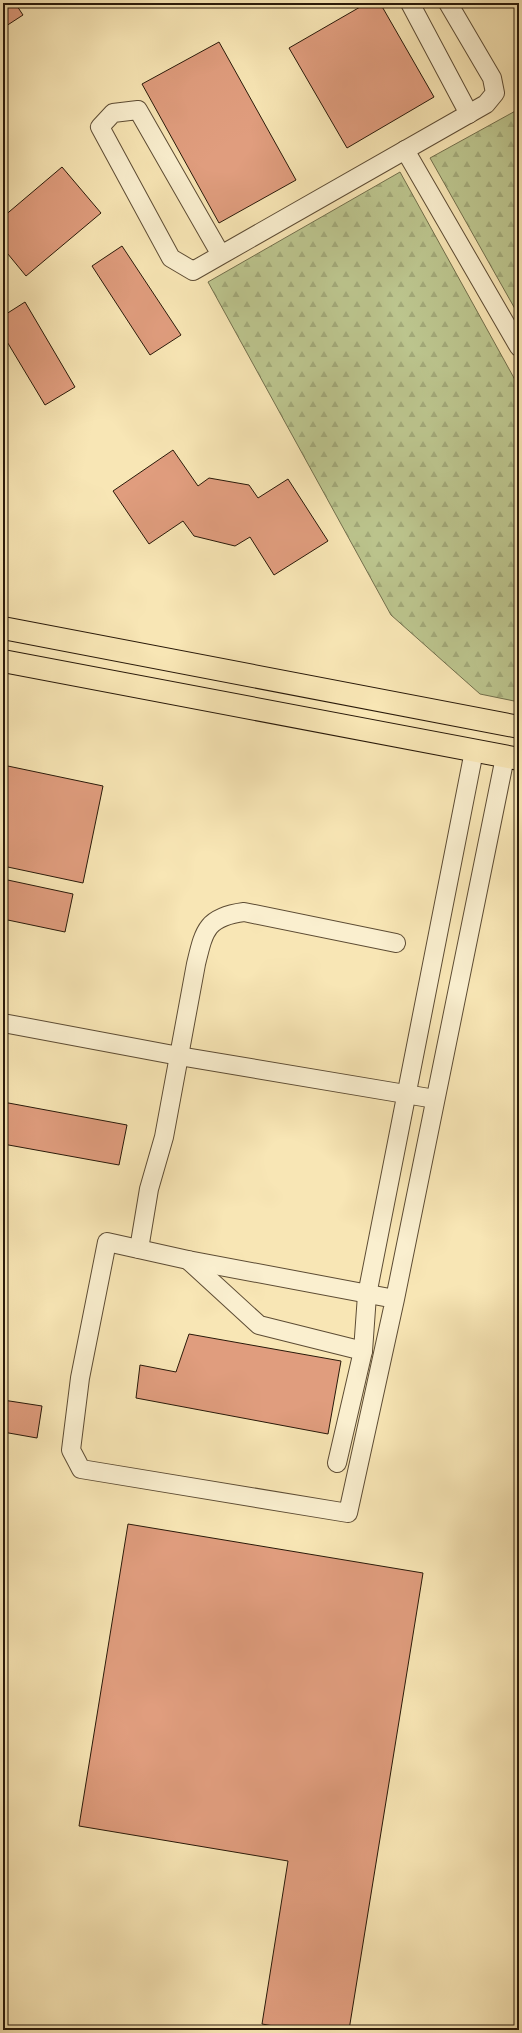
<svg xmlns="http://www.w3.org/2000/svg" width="522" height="2033" viewBox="0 0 522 2033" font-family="'Libre Caslon Text',serif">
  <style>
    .forest { fill: url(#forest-firs); stroke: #726f4c }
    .building { fill: #e09d7e; stroke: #291909 }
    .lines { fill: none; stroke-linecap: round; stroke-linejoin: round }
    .minor-casing { stroke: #5d4c34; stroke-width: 20 }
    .major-casing { stroke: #291909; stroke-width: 24 }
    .minor { stroke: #faefcf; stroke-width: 18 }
    .major { stroke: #f8e6b5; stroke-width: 22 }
  </style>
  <defs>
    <pattern id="forest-firs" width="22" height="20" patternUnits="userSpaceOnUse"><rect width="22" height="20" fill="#bcc58e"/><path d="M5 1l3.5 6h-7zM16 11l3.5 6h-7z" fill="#a2a979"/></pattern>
  </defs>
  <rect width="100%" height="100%" fill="#f8e6b5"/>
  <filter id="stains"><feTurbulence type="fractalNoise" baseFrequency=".005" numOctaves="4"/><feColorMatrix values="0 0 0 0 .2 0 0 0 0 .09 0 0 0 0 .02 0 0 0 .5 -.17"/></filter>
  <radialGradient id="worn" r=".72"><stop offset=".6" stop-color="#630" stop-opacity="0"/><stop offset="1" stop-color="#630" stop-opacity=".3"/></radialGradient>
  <!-- forest -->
  <g class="forest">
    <path d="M519,109V316L430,158Z"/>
    <path d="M400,172L519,387V702L480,694L391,615L208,282Z"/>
  </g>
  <!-- building -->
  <g class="building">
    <path d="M3,3H15L23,15L3,28Z"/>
    <path d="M367,3H380L434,97L347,148L289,48Z"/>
    <path d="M219,42L296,180L219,223L142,84Z"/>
    <path d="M62,167L101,213L26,276L3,248V217Z"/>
    <path d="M122,246L181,335L150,355L92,266Z"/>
    <path d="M25,302L75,387L45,405L3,335V316Z"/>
    <path d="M173,450L198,486L209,478L249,485L258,498L288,479L328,541L274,575L250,537L235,546L194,536L183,521L149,544L113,491Z"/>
    <path d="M3,765L103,786L83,883L3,866Z"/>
    <path d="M3,879L73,894L65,932L3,919Z"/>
    <path d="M3,1102L127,1125L119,1165L3,1144Z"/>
    <path d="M189,1334L341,1361L328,1434L136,1398L140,1365L176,1372Z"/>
    <path d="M3,1400L42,1406L37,1438L3,1432Z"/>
    <path d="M128,1524L423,1573L349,2030H297L262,2024L288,1861L79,1826Z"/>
  </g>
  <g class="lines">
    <defs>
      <g id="minor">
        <path d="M410,3L469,114"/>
        <path d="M405,150L519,347"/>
        <path d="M221,255L138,110L113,113L100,127L171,258L193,271L221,255L486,104L495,93L492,78L448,3"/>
        <path d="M3,1023L179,1056L435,1099"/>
        <path d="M139,1249L149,1189L164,1137L196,964C204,931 206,917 244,912L396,943"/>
        <path d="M188,1260L259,1325L363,1351"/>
        <path d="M395,1299L188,1260L107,1242L80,1378L71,1450L81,1469L348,1513L395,1299L505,757"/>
        <path d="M337,1463L363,1351L367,1295L474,751"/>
      </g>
      <g id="major">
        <path d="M3,628L519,727"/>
        <path d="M3,661L519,759"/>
      </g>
    </defs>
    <!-- minor casing -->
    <use href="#minor" class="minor-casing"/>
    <!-- major casing -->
    <use href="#major" class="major-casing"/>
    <!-- minor -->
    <use href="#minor" class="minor"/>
    <!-- major -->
    <use href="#major" class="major"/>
  </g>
  <!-- margin -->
  <rect width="522" height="2033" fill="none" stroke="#f8e6b5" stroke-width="16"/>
  <rect x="4" y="4" width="514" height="2025" fill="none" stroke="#291909" stroke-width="2"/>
  <rect x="8" y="8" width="506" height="2017" fill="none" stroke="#291909"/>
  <rect width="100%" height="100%" filter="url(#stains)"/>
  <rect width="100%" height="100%" fill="url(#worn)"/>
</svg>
